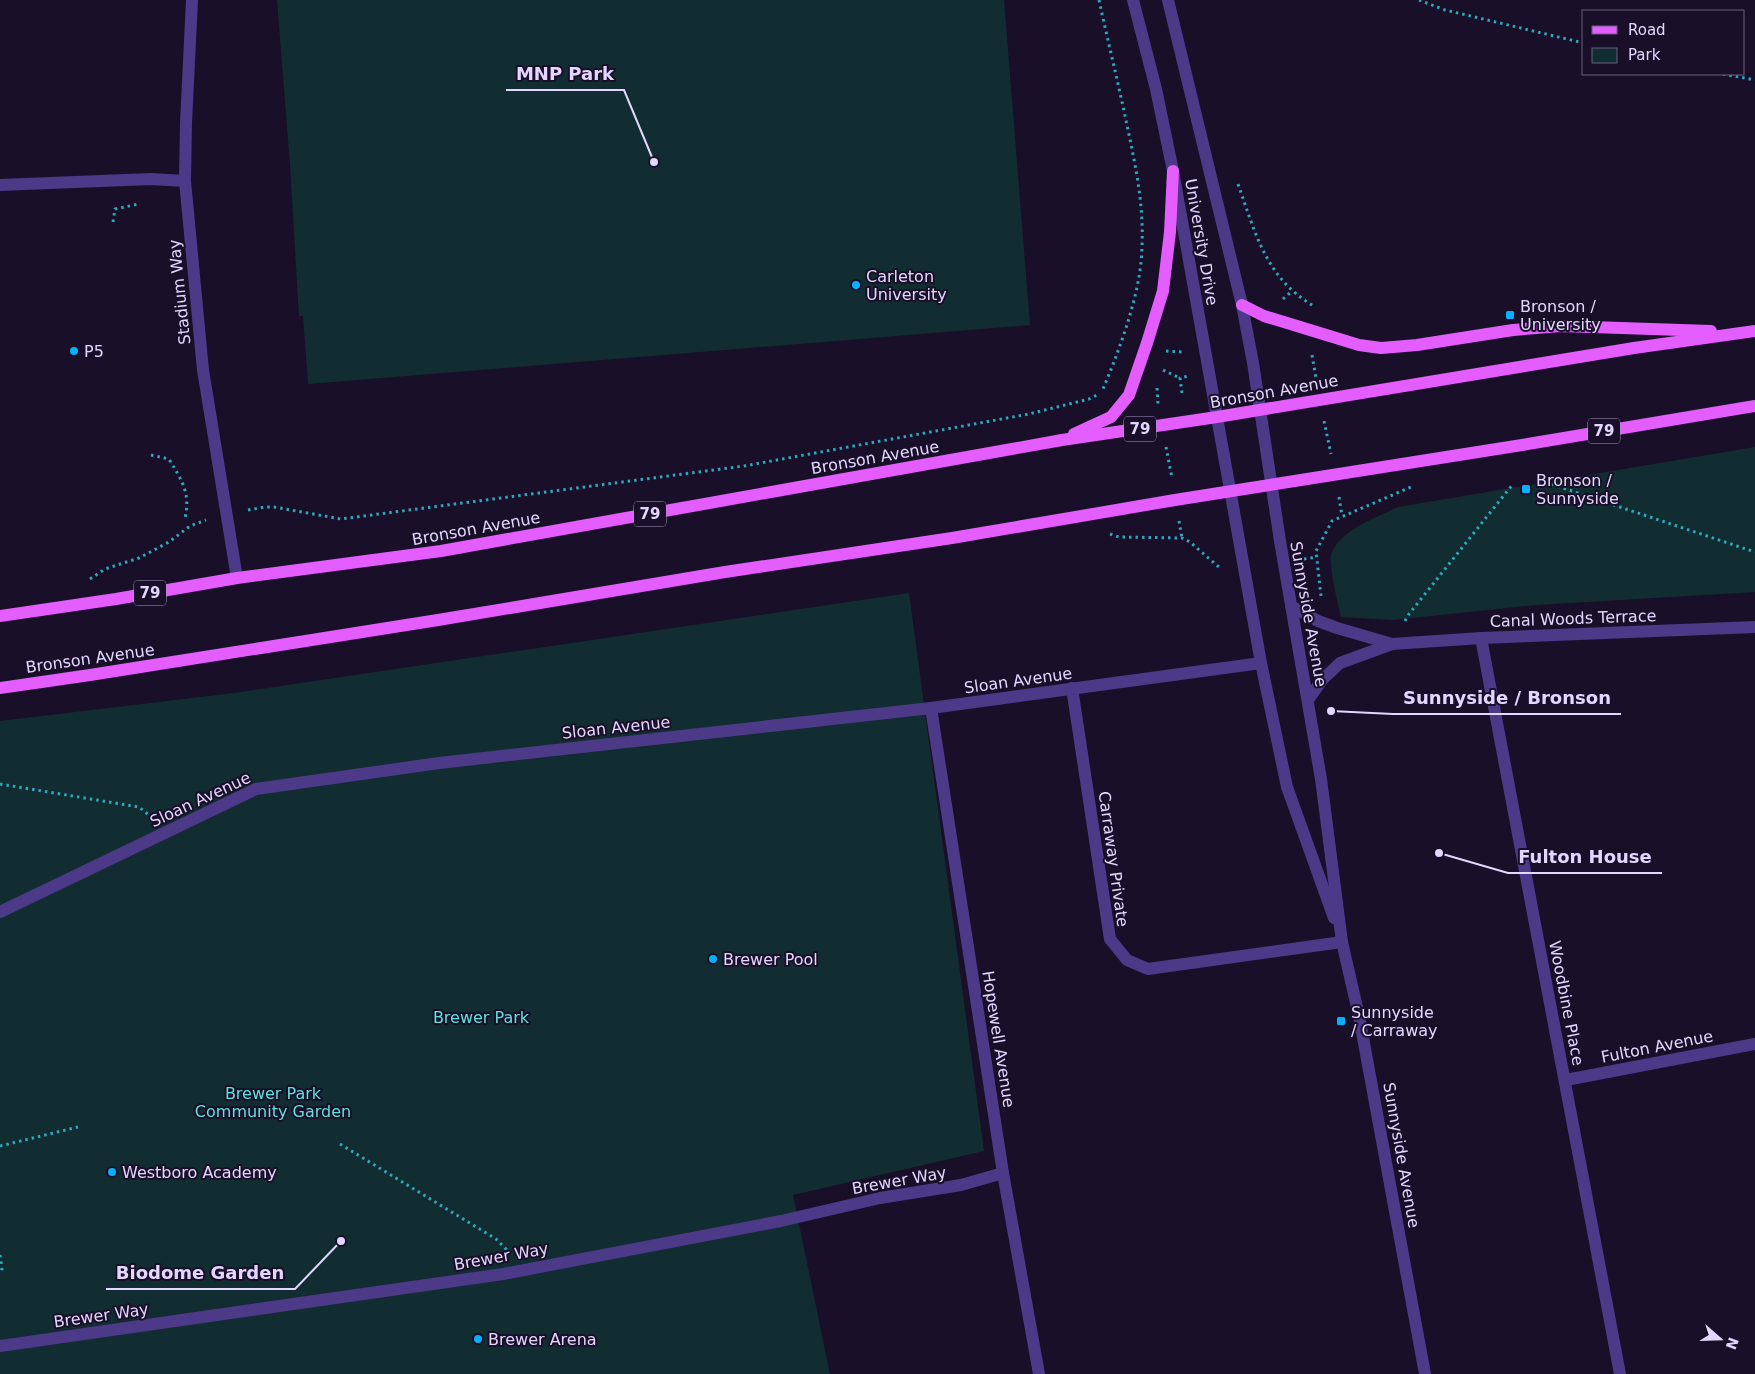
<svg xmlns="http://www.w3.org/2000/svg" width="1755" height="1374" viewBox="0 0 1755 1374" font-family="'DejaVu Sans',sans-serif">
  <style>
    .green { fill: #122d32 }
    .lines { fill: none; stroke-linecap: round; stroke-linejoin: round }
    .path { stroke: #2da8bd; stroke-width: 3; stroke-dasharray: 2.5 4; stroke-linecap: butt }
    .minor { stroke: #4c3988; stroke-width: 12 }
    .major { stroke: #e45dff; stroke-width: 12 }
    .poi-dot { fill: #02b2ff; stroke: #190f28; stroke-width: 2 }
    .labels { text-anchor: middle; stroke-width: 4; stroke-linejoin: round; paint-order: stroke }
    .shield { fill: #190f28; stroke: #a69abe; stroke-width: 1 }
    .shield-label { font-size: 15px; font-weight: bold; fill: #e3d6ff }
    .street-label { font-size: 16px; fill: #e3d6ff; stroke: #190f28 }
    .poi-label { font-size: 16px; fill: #e3d6ff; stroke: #190f28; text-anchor: start }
    .park-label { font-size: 16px; fill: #5ee3dd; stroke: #190f28 }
    .leader { fill: none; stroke: #e3d6ff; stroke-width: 2 }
    .callout-dot { fill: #e3d6ff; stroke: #190f28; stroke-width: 2 }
    .callout-label { font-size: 18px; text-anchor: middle; font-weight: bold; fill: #e3d6ff; stroke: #190f28; stroke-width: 4; stroke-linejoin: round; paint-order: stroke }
  </style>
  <rect width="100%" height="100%" fill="#190f28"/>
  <!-- green -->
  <g class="green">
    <path d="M277,0H1004L1030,325L308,384L303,316H299L290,165Z"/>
    <path d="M1755,447V592L1536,605L1393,620L1341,617C1338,604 1329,566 1331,556C1336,531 1378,517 1398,507Z"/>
    <path d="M909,593L984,1151L793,1195L830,1374H0V721L234,693Z"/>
  </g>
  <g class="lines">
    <!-- path -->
    <g class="path">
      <path d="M1099,0C1107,37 1116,74 1124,111C1135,164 1146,207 1141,262C1137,302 1119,351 1103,389"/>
      <path d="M1419,0L1445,10L1584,43"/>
      <path d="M1723,74L1755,80"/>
      <path d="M1238,184C1255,232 1266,279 1314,306"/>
      <path d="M113,222L115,209L139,204"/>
      <path d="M1283,299L1292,291"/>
      <path d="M1166,351L1182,352"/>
      <path d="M1312,355L1316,378"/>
      <path d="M1163,370L1180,378"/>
      <path d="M1157,388L1158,404"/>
      <path d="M1182,393L1180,378L1188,376"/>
      <path d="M1324,421L1331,454"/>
      <path d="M1166,447L1172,478"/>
      <path d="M151,455L169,459C181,479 191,493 185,518"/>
      <path d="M1539,480L1755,552"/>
      <path d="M1339,497L1342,516"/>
      <path d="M248,510L265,507H274L341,519L744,466L1029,414L1089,399L1099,394"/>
      <path d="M1179,521L1182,538"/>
      <path d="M1110,534L1119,537L1182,538L1190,542L1220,568"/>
      <path d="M1304,559L1317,557"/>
      <path d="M90,579L105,569L139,558L169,542L190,526L206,520"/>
      <path d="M1321,596L1316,551L1332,521L1411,487"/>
      <path d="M1405,621L1409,614L1513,484"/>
      <path d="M0,784L139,807L150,816"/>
      <path d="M340,1144L496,1239L508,1251"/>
      <path d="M0,1146L78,1127"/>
      <path d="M0,1255L2,1269L0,1274"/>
    </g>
    <!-- minor -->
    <g class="minor">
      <path d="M192,0L186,123L185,181L203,370L237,578"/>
      <path d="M1133,0L1156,89L1173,171L1261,663L1287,787L1334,918"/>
      <path d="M1168,0L1242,305L1253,363L1280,541L1321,779L1342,942L1359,1016L1425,1374"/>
      <path d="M0,185L151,179L185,181"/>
      <path d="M1291,606L1318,621L1337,628L1392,644"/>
      <path d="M1481,638L1620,1374"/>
      <path d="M1072,688L1110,939L1127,960L1148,969L1342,942"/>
      <path d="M1308,700L1322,680L1340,663L1392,644L1481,638L1755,627"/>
      <path d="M931,708L1003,1173L1039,1374"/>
      <path d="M0,912L256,789L439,763L931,708L1261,663"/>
      <path d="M1566,1080L1755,1044"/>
      <path d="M0,1346L503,1274L781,1221L880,1198L961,1185L1003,1173"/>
    </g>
    <!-- major -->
    <g class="major">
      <path d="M1242,305L1264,316L1359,345L1381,348L1417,345L1513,330L1561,326L1711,331"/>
      <path d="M1074,434L1111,417L1129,395L1147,343L1163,291L1170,232L1173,171"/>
      <path d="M0,616L116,599L237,578L441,551L1062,440L1217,417L1634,348L1755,331"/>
      <path d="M0,688L90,675L438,620L725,572L952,538L1175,500L1522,445L1755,406"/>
    </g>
  </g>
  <!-- markers -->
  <g class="poi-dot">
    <circle cx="856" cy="285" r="5"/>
    <rect x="1505" y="310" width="10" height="10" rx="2.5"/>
    <circle cx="74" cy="351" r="5"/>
    <rect x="1521" y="484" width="10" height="10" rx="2.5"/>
    <circle cx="713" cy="959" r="5"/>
    <rect x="1336" y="1016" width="10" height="10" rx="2.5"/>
    <circle cx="112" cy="1172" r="5"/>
    <circle cx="478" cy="1339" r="5"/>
  </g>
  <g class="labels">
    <!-- shield labels -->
    <g class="shield">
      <rect x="1124" y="416.5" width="32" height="25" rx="4"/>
      <rect x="1588" y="418.5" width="32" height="25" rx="4"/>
      <rect x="634" y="501.5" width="32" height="25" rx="4"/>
      <rect x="134" y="580.5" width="32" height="25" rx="4"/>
    </g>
    <g class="shield-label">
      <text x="1140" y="434">79</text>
      <text x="1604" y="436">79</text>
      <text x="650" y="519">79</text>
      <text x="150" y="598">79</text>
    </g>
    <!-- street labels -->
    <g class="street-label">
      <text transform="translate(1202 242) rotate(80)" y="6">University Drive</text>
      <text transform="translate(179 292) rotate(-96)" y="6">Stadium Way</text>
      <text transform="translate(1274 391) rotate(-10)" y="6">Bronson Avenue</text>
      <text transform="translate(875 457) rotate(-10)" y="6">Bronson Avenue</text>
      <text transform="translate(476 528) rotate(-10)" y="6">Bronson Avenue</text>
      <text transform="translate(1309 614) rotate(80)" y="6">Sunnyside Avenue</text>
      <text transform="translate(1573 618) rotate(-2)" y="6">Canal Woods Terrace</text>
      <text transform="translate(90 658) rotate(-8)" y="6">Bronson Avenue</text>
      <text transform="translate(1018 680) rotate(-8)" y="6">Sloan Avenue</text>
      <text transform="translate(616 727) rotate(-6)" y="6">Sloan Avenue</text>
      <text transform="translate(200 799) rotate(-25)" y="6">Sloan Avenue</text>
      <text transform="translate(1114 859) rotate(82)" y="6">Carraway Private</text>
      <text transform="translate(1567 1003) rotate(79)" y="6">Woodbine Place</text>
      <text transform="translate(999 1039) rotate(81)" y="6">Hopewell Avenue</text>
      <text transform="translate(1657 1046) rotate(-11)" y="6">Fulton Avenue</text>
      <text transform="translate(1402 1155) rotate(80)" y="6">Sunnyside Avenue</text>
      <text transform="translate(899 1180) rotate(-10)" y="6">Brewer Way</text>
      <text transform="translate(501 1256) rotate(-10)" y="6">Brewer Way</text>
      <text transform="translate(101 1315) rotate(-8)" y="6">Brewer Way</text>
    </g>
    <!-- poi labels -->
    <g class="poi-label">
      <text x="866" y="282">Carleton<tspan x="866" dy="18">University</tspan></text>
      <text x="1520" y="312">Bronson /<tspan x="1520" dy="18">University</tspan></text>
      <text x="84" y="357">P5</text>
      <text x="1536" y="486">Bronson /<tspan x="1536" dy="18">Sunnyside</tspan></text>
      <text x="723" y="965">Brewer Pool</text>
      <text x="1351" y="1018">Sunnyside<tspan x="1351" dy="18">/ Carraway</tspan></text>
      <text x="122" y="1178">Westboro Academy</text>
      <text x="488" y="1345">Brewer Arena</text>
    </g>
    <!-- park labels -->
    <g class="park-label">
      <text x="481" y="1023">Brewer Park</text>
      <text x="273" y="1099">Brewer Park<tspan x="273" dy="18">Community Garden</tspan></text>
    </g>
  </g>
  <!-- callouts -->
  <path class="leader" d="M654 162L624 90H506M1331 711L1393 714H1621M1439 853L1508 873H1662M341 1241L295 1289H106"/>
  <g class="callout-dot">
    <circle cx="654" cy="162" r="5"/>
    <circle cx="1331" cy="711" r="5"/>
    <circle cx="1439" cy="853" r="5"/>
    <circle cx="341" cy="1241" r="5"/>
  </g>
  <g class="callout-label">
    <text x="565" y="80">MNP Park</text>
    <text x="1507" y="704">Sunnyside / Bronson</text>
    <text x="1585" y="863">Fulton House</text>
    <text x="200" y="1279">Biodome Garden</text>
  </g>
  <!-- legend -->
  <rect x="1582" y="10" width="162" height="65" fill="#190f28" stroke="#6a5f7e"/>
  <rect x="1592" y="26" width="25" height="8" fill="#e45dff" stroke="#6a5f7e"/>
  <text x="1628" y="35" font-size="15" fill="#e3d6ff">Road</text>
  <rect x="1592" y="48" width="25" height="15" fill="#122d32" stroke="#6a5f7e"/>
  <text x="1628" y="60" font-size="15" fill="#e3d6ff">Park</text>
  <!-- north arrow -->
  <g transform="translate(1720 1339) rotate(110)" stroke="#190f28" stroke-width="4" paint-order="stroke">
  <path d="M0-4L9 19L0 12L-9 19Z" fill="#e3d6ff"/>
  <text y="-8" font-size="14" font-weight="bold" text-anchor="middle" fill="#e3d6ff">N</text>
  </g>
</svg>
